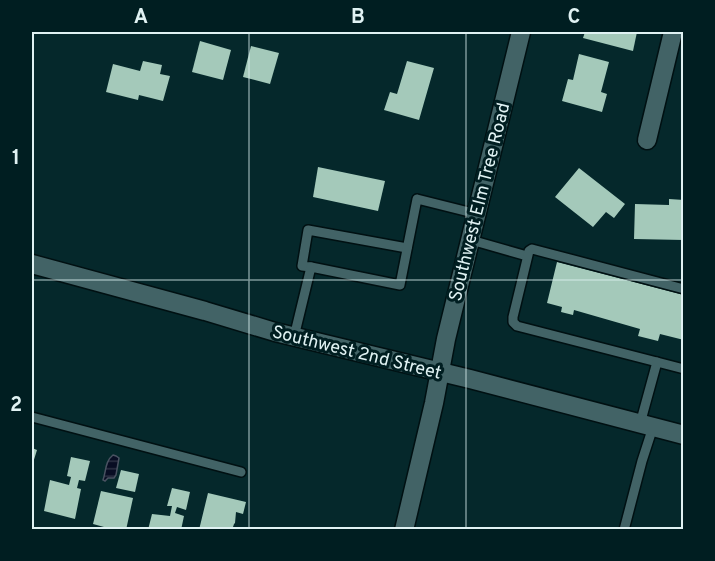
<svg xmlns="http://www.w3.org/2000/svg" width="715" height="561" viewBox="0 0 715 561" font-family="Overpass,sans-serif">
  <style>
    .water { fill: url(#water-rules); stroke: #495261; stroke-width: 1.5 }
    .building { fill: #a4c9ba }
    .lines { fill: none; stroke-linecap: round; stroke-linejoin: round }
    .service-casing { stroke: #001012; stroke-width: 12 }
    .minor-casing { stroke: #001012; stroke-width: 21 }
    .tertiary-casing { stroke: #001012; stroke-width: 21 }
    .secondary-casing { stroke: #001012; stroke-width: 21 }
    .service { stroke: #426366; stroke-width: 9 }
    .minor { stroke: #426366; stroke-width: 18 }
    .tertiary { stroke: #426366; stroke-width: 18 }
    .secondary { stroke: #426366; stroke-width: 18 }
    .grid { fill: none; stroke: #e0f2f3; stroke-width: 1.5; stroke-opacity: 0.55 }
    .labels { text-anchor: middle; stroke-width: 6; stroke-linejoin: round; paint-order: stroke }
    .street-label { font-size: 18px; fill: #e0f2f3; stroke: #001e21 }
    .neatline { fill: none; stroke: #e0f2f3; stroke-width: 2 }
    .grid-label { font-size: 20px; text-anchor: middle; font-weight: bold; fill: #e0f2f3 }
  </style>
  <defs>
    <pattern id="water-rules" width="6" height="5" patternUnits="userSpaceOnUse" patternTransform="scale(1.5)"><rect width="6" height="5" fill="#080d23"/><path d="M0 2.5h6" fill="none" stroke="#2c3143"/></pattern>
  </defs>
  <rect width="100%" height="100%" fill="#05282b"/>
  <!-- water -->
  <path class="water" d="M113,455L116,456L119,458L116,475L114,478H108L105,481L103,480C106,472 105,461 113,455Z"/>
  <!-- building -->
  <g class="building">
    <path d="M585,32H637L633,51L583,38Z"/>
    <path d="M200,41L231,50L223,80L192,72Z"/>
    <path d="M251,46L279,53L270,84L243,77Z"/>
    <path d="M579,54L609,62L601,92L607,94L602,112L562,101L568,79L573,80Z"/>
    <path d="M143,61L162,65L160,74L170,76L163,101L139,95L138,100L106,92L113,64L140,71Z"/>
    <path d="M407,61L434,68L419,120L384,110L390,92L397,94Z"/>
    <path d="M318,167L385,181L378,211L313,197Z"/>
    <path d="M579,168L625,204L614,218L606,212L593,227L555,197Z"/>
    <path d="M669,199L684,200V240L634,239L635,204L669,205Z"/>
    <path d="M557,262L684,295V340L660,334L658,341L638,336L640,329L574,310L573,315L561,312L562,307L547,303Z"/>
    <path d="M32,448L37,450L32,466Z"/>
    <path d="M71,457L90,461L85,481L79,480L77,488L81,489L75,519L44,511L50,480L69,485L71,477L67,476Z"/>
    <path d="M121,470L139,474L135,492L116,488Z"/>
    <path d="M172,488L190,492L186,510L177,507L175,513L184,516L181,530H148L152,514L170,516L172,506H167Z"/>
    <path d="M101,491L133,498L126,530H115L93,524Z"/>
    <path d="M208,493L246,502L243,514L236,512L235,523L234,524L232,530H199Z"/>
  </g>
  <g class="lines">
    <defs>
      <g id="service">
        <path d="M471,240L527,256"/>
        <path d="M311,267L302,266L308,230L407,248"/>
        <path d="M294,337L311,267L400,285L417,199L477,214"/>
        <path d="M657,362L517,326L513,322V317L529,251L532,249L684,289"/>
        <path d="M32,417L241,472"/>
        <path d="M640,424L657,362L684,369"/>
        <path d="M624,530L642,461L653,427"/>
      </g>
      <path id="minor" d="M647,140L673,32"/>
      <path id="tertiary" d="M404,530L434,403L446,339L521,32"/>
      <path id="secondary" d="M32,264L205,311L275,332L470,379L684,435"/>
    </defs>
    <!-- service casing -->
    <use href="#service" class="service-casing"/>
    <!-- minor casing -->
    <use href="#minor" class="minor-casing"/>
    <!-- tertiary casing -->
    <use href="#tertiary" class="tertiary-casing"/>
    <!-- secondary casing -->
    <use href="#secondary" class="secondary-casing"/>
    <!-- service -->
    <use href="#service" class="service"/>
    <!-- minor -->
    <use href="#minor" class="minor"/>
    <!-- tertiary -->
    <use href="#tertiary" class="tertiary"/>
    <!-- secondary -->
    <use href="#secondary" class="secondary"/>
  </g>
  <!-- grid -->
  <path class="grid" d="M249,32V530M466,32V530M32,280H684"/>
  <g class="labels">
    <!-- street labels -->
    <g class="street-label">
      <text transform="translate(479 202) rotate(-76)" y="6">Southwest Elm Tree Road</text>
      <text transform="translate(357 352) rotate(14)" y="6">Southwest 2nd Street</text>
    </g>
  </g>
  <!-- border -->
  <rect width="715" height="561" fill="none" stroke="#001e21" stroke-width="66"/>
  <rect x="33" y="33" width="649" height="495" class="neatline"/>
  <g class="grid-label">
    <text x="141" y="23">A</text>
    <text x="358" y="23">B</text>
    <text x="574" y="23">C</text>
    <text x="16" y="164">1</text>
    <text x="16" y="411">2</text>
  </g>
</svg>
